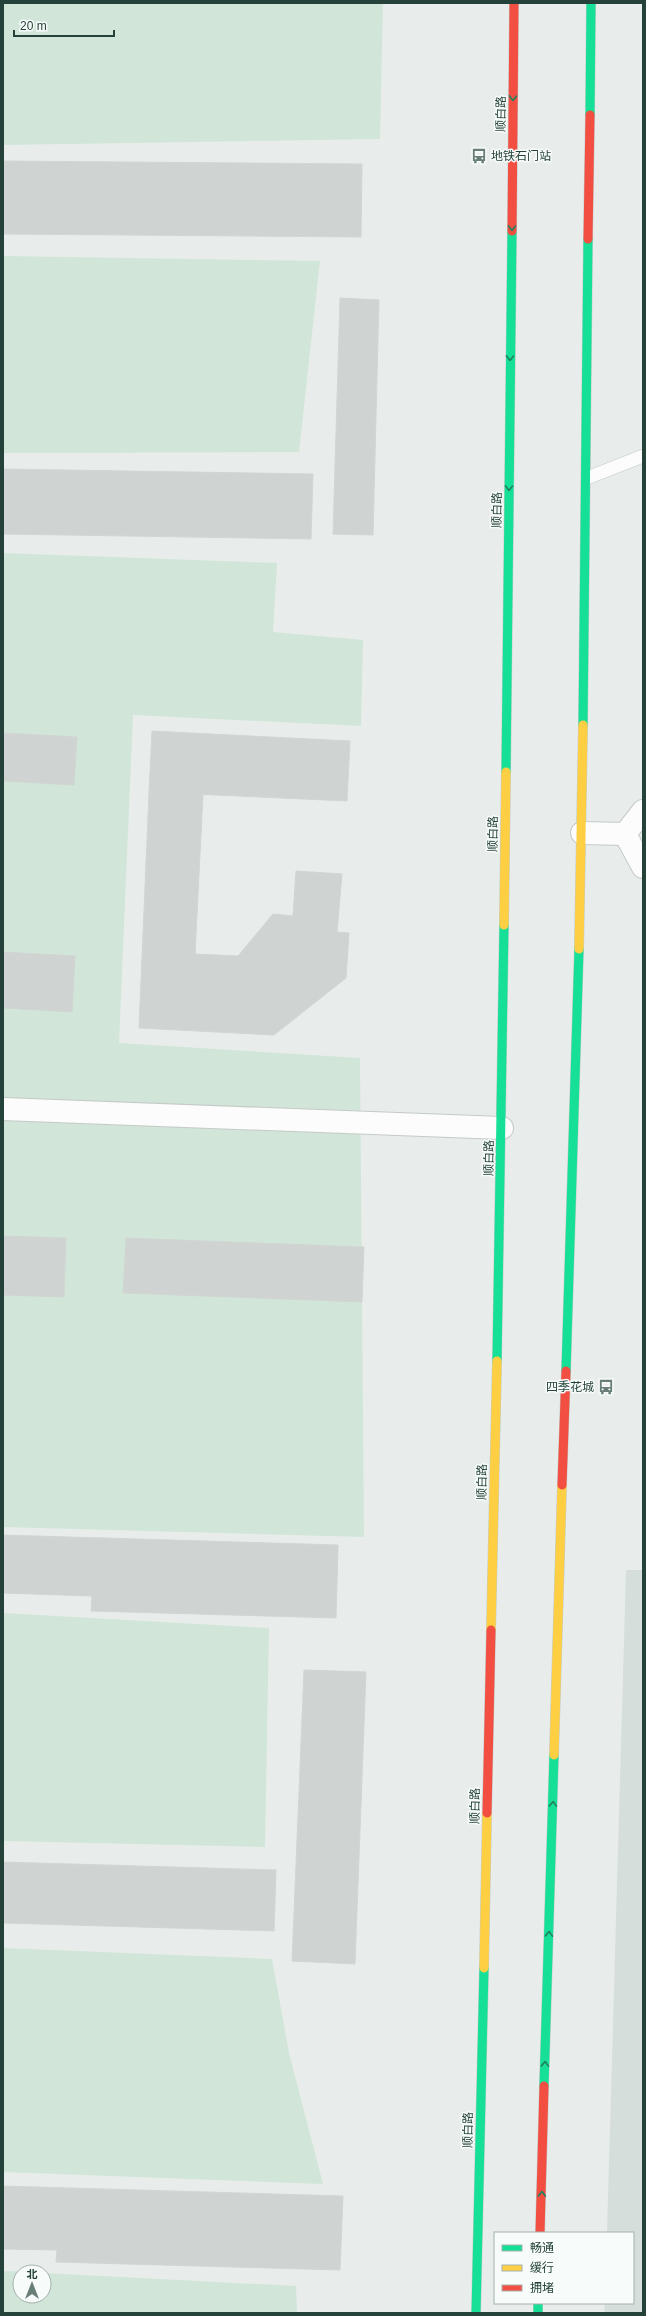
<svg xmlns="http://www.w3.org/2000/svg" width="646" height="2316" viewBox="0 0 646 2316" font-family="Helvetica,'Noto Sans SC',sans-serif">
  <style>
    .built { fill: #d6dedb }
    .green { fill: #d1e6d8 }
    .building { fill: #cfd4d2; stroke: #d1d6d4 }
    .lines { fill: none; stroke-linecap: round; stroke-linejoin: round }
    .lane-casing { stroke: #c5cac8; stroke-width: 14 }
    .street-casing { stroke: #c5cac8; stroke-width: 24 }
    .fast-casing { stroke: #c3cbc8; stroke-width: 10 }
    .slow-casing { stroke: #c3cbc8; stroke-width: 10 }
    .jam-casing { stroke: #c3cbc8; stroke-width: 10 }
    .lane { stroke: #fcfcfc; stroke-width: 13 }
    .street { stroke: #fcfcfc; stroke-width: 22 }
    .fast { stroke: #16e098; stroke-width: 9 }
    .slow { stroke: #ffcf43; stroke-width: 9 }
    .jam { stroke: #f24e42; stroke-width: 9 }
    .oneway { stroke: #1e8160 }
    .labels { text-anchor: middle; stroke-width: 3; stroke-linejoin: round; paint-order: stroke }
    .street-label { font-size: 12px; fill: #24423a; stroke: #f7fbf9 }
    .poi-label { font-size: 12px; fill: #24423a; stroke: #f7fbf9; text-anchor: start }
  </style>
  <rect width="100%" height="100%" fill="#e8edeb"/>
  <!-- built -->
  <path class="built" d="M626,1570H643V2313H604L605,2303H633V2233H607Z"/>
  <!-- green -->
  <g class="green">
    <path d="M3,3H383L380,139L3,145Z"/>
    <path d="M3,256L320,261L299,452L3,453Z"/>
    <path d="M3,553L277,563L273,632L363,640L361,726L133,715L119,1043L360,1058L364,1537L3,1527Z"/>
    <path d="M3,1613L269,1628L265,1847L3,1841Z"/>
    <path d="M3,1948L272,1959L289,2053L323,2184L3,2172Z"/>
    <path d="M3,2271L29,2272H20V2296H44V2273L296,2286L297,2313H3Z"/>
  </g>
  <!-- building -->
  <g class="building">
    <path d="M3,161L362,164L361,237L3,234Z"/>
    <path d="M340,298L379,300L373,535L333,534Z"/>
    <path d="M3,469L313,474L311,539L3,534Z"/>
    <path d="M152,731L350,741L347,801L149,792Z"/>
    <path d="M3,733L77,737L74,785L3,781Z"/>
    <path d="M149,792L203,794L195,954L238,956L273,914L293,916L296,871L342,874L337,932L349,933L346,978L274,1035L139,1028Z"/>
    <path d="M3,952L75,956L72,1012L3,1008Z"/>
    <path d="M3,1236L66,1238L64,1297L3,1295Z"/>
    <path d="M126,1238L364,1247L362,1302L123,1293Z"/>
    <path d="M3,1535L338,1545L336,1618L91,1611L92,1596L3,1593Z"/>
    <path d="M304,1670L366,1672L355,1964L292,1961Z"/>
    <path d="M3,1862L276,1870L274,1931L3,1923Z"/>
    <path d="M3,2186L343,2196L340,2270L56,2262L57,2250L3,2249Z"/>
  </g>
  <g class="lines">
    <defs>
      <path id="lane" d="M587,478L643,456"/>
      <g id="street">
        <path d="M582,833L625,834L643,811"/>
        <path d="M625,834L643,867"/>
        <path d="M3,1109L502,1128"/>
      </g>
      <g id="fast">
        <path d="M590,115L591,3"/>
        <path d="M583,725L588,239"/>
        <path d="M506,772L512,231"/>
        <path d="M497,1361L504,925"/>
        <path d="M566,1371L579,949"/>
        <path d="M544,2086L554,1755"/>
        <path d="M538,2303V2313"/>
        <path d="M476,2313L484,1968"/>
      </g>
      <g id="slow">
        <path d="M504,925L506,772"/>
        <path d="M579,949L583,725"/>
        <path d="M491,1630L497,1361"/>
        <path d="M554,1755L562,1485"/>
        <path d="M484,1968L487,1813"/>
      </g>
      <g id="jam">
        <path d="M512,231L514,3"/>
        <path d="M588,239L590,115"/>
        <path d="M562,1485L566,1371"/>
        <path d="M487,1813L491,1630"/>
        <path d="M540,2233L544,2086"/>
      </g>
    </defs>
    <!-- lane casing -->
    <use href="#lane" class="lane-casing"/>
    <!-- street casing -->
    <use href="#street" class="street-casing"/>
    <!-- fast casing -->
    <use href="#fast" class="fast-casing"/>
    <!-- slow casing -->
    <use href="#slow" class="slow-casing"/>
    <!-- jam casing -->
    <use href="#jam" class="jam-casing"/>
    <!-- lane -->
    <use href="#lane" class="lane"/>
    <!-- street -->
    <use href="#street" class="street"/>
    <!-- fast -->
    <use href="#fast" class="fast"/>
    <!-- slow -->
    <use href="#slow" class="slow"/>
    <!-- jam -->
    <use href="#jam" class="jam"/>
  </g>
  <!-- one-way arrows -->
  <defs><path id="oneway-chevron" d="M-2-3.5L2.5 0L-2 3.5" fill="none" stroke-width="1.6" stroke-linecap="round" stroke-linejoin="round"/></defs>
  <g class="oneway">
    <use href="#oneway-chevron" transform="translate(513 98) rotate(91)"/>
    <use href="#oneway-chevron" transform="translate(512 228) rotate(91)"/>
    <use href="#oneway-chevron" transform="translate(510 358) rotate(91)"/>
    <use href="#oneway-chevron" transform="translate(509 488) rotate(91)"/>
    <use href="#oneway-chevron" transform="translate(553 1804) rotate(-88)"/>
    <use href="#oneway-chevron" transform="translate(549 1934) rotate(-88)"/>
    <use href="#oneway-chevron" transform="translate(545 2064) rotate(-88)"/>
    <use href="#oneway-chevron" transform="translate(542 2194) rotate(-88)"/>
  </g>
  <!-- icons -->
  <defs>
    <symbol id="bus-bare" viewBox="-9 -9 18 18"><path d="M-5-6H5V4H4V6H2V4H-2V6H-4V4H-5ZM-3.5-4V0h7V-4ZM-3.5 1.2v1.5H-2V1.2ZM2 1.2v1.5H3.5V1.2Z" fill="#697e78" stroke="#f7fbf9" stroke-width="2.5" paint-order="stroke"/></symbol>
  </defs>
  <g fill-rule="evenodd">
    <use href="#bus-bare" x="468" y="145" width="22" height="22"/>
    <use href="#bus-bare" x="595" y="1376" width="22" height="22"/>
  </g>
  <g class="labels">
    <!-- street labels -->
    <g class="street-label">
      <text transform="translate(501 114) rotate(-89)" y="4">顺白路</text>
      <text transform="translate(497 510) rotate(-89)" y="4">顺白路</text>
      <text transform="translate(493 834) rotate(-89)" y="4">顺白路</text>
      <text transform="translate(489 1158) rotate(-89)" y="4">顺白路</text>
      <text transform="translate(482 1482) rotate(-89)" y="4">顺白路</text>
      <text transform="translate(475 1806) rotate(-89)" y="4">顺白路</text>
      <text transform="translate(468 2130) rotate(-89)" y="4">顺白路</text>
    </g>
    <!-- poi labels -->
    <g class="poi-label">
      <text x="491" y="160">地铁石门站</text>
      <text x="594" y="1391" text-anchor="end">四季花城</text>
    </g>
  </g>
  <!-- border -->
  <rect width="646" height="2316" fill="none" stroke="#24423a" stroke-width="8"/>
  <!-- legend -->
  <rect x="494" y="2232" width="140" height="72" fill="#f7fbf9" stroke="#a3b1ad"/>
  <rect x="502" y="2245" width="20" height="6" fill="#16e098" stroke="#a3b1ad"/>
  <text x="530" y="2252" font-size="12" fill="#24423a">畅通</text>
  <rect x="502" y="2265" width="20" height="6" fill="#ffcf43" stroke="#a3b1ad"/>
  <text x="530" y="2272" font-size="12" fill="#24423a">缓行</text>
  <rect x="502" y="2285" width="20" height="6" fill="#f24e42" stroke="#a3b1ad"/>
  <text x="530" y="2292" font-size="12" fill="#24423a">拥堵</text>
  <!-- north arrow -->
  <g transform="translate(32 2284)"><circle r="19" fill="#f7fbf9" stroke="#a3b1ad"/>
  <path d="M0-3L7 15L0 10L-7 15Z" fill="#697e78"/>
  <text y="-6" font-size="11" font-weight="bold" text-anchor="middle" fill="#24423a">北</text>
  </g>
  <!-- scale -->
  <path d="M14 30v6h100v-6" fill="none" stroke="#24423a" stroke-width="2"/>
  <text x="20" y="30" font-size="12" fill="#24423a" stroke="#f7fbf9" stroke-width="3" paint-order="stroke">20 m</text>
</svg>
